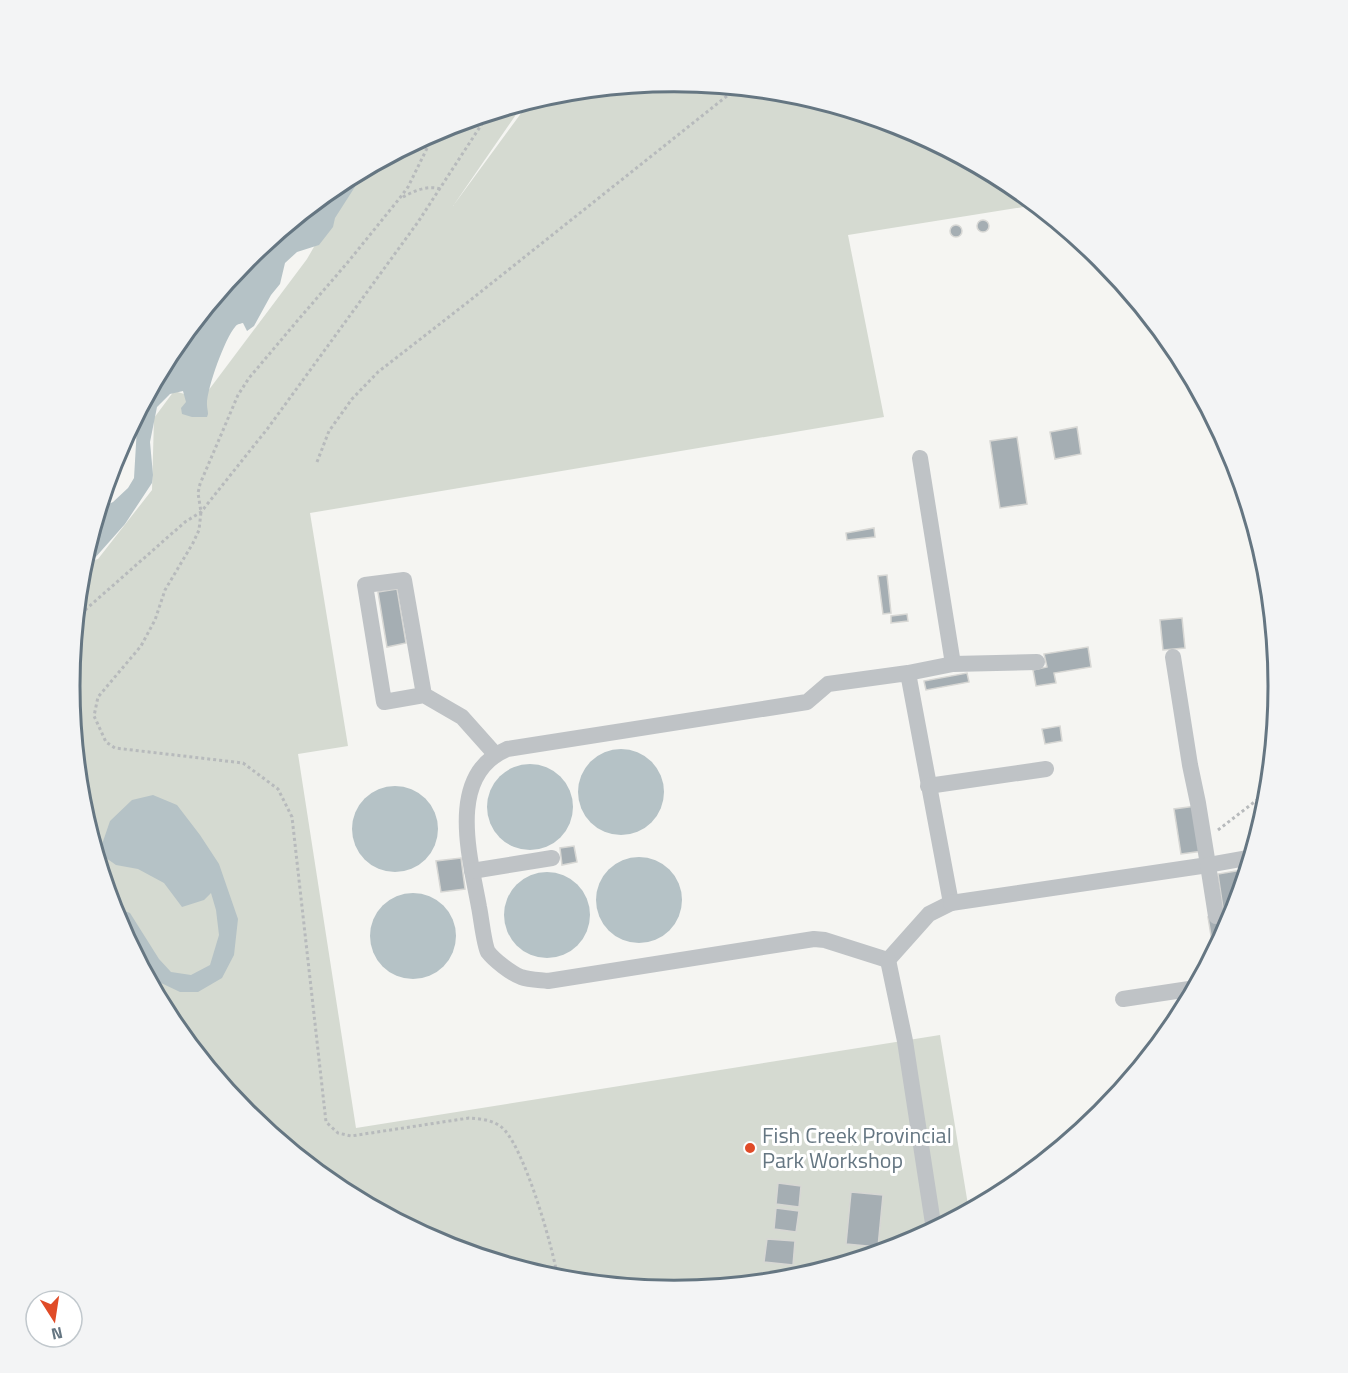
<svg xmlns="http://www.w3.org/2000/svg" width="1348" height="1373" viewBox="0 0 1348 1373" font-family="'Titillium Web',sans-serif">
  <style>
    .green { fill: #d5dad1 }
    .water { fill: #b5c2c6 }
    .building { fill: #a5aeb3; stroke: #d7d7d4; stroke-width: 1.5 }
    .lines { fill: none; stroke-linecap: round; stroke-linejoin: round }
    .path { stroke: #b7babc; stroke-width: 3; stroke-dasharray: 3 3; stroke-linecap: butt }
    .minor { stroke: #bfc3c6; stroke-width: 16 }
    .poi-dot { fill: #e04b27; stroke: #fff; stroke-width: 2 }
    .labels { text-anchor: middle; stroke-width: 6; stroke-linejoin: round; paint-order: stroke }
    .poi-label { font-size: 22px; fill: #657682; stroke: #fff; text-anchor: start }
    .rim { fill: none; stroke: #657682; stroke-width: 3 }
  </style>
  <rect width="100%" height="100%" fill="#f5f5f2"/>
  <!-- green -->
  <path class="green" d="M674,82L792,93L906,128L1010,184L1036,205L848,235L884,417L310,513L348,746L298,754L356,1128L940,1035L969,1211L905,1246L792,1280L674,1291L556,1280L442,1245L338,1189L246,1114L171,1022L115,918L81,804L69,686L82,564L98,559L152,490L154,418L174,391L202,399L307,259L356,174L443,127L524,103L453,206L530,101L556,93Z"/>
  <!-- water -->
  <g class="water">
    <path d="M367,168L335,218L333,227L319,245L297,252L285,263L280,284L271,295L254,326L247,331L243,323C239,324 237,324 235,327C225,338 206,391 207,405C207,408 208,411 208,414L207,417H192L182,414L181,408L186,402L183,391L170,394L157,407L150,442L153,475L152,483L125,524L94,559L91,569L79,587L81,568L99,509L113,502L128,488L134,478L137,427L134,426L129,430L171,350L246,258L338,183Z"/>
    <circle cx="621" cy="792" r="43"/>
    <circle cx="530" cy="807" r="43"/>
    <circle cx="395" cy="829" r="43"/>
    <path d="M153,795L177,805L200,835L219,864L238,919L234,955L222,978L198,992H180L159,982L130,945L115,918L111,906L130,913L159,959L171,972L191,975L210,965L219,935L216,910L211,893L204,900L182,907L164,883L138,869L116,865L99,853L110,821L132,800Z"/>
    <circle cx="639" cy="900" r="43"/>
    <circle cx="547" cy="915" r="43"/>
    <circle cx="413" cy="936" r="43"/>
  </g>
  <!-- building -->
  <g class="building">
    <circle cx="983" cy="226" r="6"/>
    <circle cx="956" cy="231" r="6"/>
    <path d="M1077,427L1081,454L1055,459L1050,432Z"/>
    <path d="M1017,437L1027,504L1000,508L990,441Z"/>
    <path d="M874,528L875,537L847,540L846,533Z"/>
    <path d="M887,575L891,613L883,614L878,576Z"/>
    <path d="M397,589L406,643L387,647L378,592Z"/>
    <path d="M907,614L908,621L891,623V616Z"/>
    <path d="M1182,618L1185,648L1163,650L1160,620Z"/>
    <path d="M1088,647L1091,667L1054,673L1056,683L1036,686L1033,670L1047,667L1044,654Z"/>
    <path d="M967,673L969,682L926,690L924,681Z"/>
    <path d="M1060,726L1062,741L1045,744L1042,729Z"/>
    <path d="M1196,806L1203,851L1181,854L1174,809Z"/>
    <path d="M574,846L577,862L562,865L560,848Z"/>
    <path d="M461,858L465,889L441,892L436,861Z"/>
    <path d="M1248,869L1233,918L1221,941L1212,942L1208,917L1224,915L1218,874Z"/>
    <path d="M778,1183L801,1186L799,1207L776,1204Z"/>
    <path d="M851,1192L883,1195L878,1247L846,1244Z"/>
    <path d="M776,1208L799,1211L796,1232L774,1229Z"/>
    <path d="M767,1239L795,1241L793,1265L764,1262Z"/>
  </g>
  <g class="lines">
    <!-- path -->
    <g class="path">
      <path d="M435,132L408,187L399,199L348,262L298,320L249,378L238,395L200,484L198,493L201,512L199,530L193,543L165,590L155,620L141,646L98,697L94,716L106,742L115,748L243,763L278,789L292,817L326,1122L338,1133L351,1136L469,1118C479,1119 490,1119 500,1126C523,1141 554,1251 558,1280"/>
      <path d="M403,197C414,191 427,185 440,189"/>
      <path d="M317,462L329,431L352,399L378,372L468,302L737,88"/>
      <path d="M76,618L185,522L201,512L268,428L418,222L489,113"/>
      <path d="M1218,830L1257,800L1268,797"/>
    </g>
    <!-- minor -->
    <g class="minor">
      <path d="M920,458L953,664"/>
      <path d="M908,673L951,903L929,914L888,960L825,940L814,939L548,981C540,980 529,980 521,977C512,974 494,960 488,952C484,945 481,916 479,907C470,857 446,775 507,749L807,702L828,684L908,673L953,664L1037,662"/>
      <path d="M424,695L404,580L365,585L384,702L424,695L462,717L495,754"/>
      <path d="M928,786L1046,769"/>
      <path d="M472,871L552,858"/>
      <path d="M951,903L1208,865L1198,803L1190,765L1173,657"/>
      <path d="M1216,916L1208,865L1247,858"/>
      <path d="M888,960L905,1041L934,1230"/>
      <path d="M1123,999L1196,988"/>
    </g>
  </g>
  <!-- markers -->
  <circle class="poi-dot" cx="750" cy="1148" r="6"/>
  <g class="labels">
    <!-- poi labels -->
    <g class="poi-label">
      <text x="762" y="1143">Fish Creek Provincial<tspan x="762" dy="25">Park Workshop</tspan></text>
    </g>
  </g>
  <!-- crop -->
  <path d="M0 0H1348V1373H0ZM80 686a594 594 0 1 1 1188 0a594 594 0 1 1-1188 0Z" fill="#f3f4f5" fill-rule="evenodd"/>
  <path class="rim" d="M80 686a594 594 0 1 1 1188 0a594 594 0 1 1-1188 0Z"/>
  <!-- north arrow -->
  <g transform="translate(54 1319) rotate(168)"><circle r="28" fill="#ffffff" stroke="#c1c8cd" stroke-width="1.5"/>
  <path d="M0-4.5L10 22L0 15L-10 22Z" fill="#e04b27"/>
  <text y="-9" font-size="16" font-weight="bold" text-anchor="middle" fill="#657682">N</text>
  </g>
</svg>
